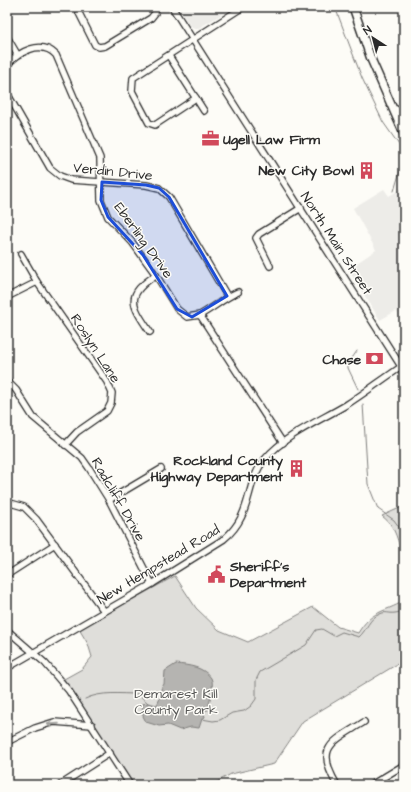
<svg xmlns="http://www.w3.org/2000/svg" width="411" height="792" viewBox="0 0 411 792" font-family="'Architects Daughter',sans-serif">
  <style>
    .built { fill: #edece8 }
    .green { fill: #dfdeda; stroke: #858482 }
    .water { fill: #b5b4b1; stroke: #7e7d7b }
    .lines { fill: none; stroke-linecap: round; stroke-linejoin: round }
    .stream { stroke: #7e7d7b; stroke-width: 1 }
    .minor-casing { stroke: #2b2b2b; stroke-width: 8 }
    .major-casing { stroke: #2b2b2b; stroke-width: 10 }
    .minor { stroke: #fdfcf7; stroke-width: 5.5 }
    .major { stroke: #fdfcf7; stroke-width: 7 }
    .oneway { stroke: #9e9e9b }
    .marked { fill: #1d4ed8; fill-opacity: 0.2; stroke: #1d4ed8; stroke-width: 3; stroke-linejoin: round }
    .labels { text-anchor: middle; stroke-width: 3; stroke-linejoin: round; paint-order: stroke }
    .poi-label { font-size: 14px; font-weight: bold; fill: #2b2b2b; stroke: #fdfcf7; text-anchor: end }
    .street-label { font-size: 14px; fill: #2b2b2b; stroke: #fdfcf7 }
    .park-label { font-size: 14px; fill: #585857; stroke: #fdfcf7 }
  </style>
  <rect width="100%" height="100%" fill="#fdfcf7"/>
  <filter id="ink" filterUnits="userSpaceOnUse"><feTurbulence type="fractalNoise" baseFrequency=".025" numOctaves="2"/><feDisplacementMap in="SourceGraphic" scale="8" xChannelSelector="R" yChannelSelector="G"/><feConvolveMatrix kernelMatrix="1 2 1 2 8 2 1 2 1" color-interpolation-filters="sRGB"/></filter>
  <g filter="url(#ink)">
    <!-- built -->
    <g class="built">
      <path d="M178,7H234L197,29L190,26Z"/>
      <path d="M404,187V325L396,311L380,320L348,269L376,250L353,208L384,189L389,196Z"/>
    </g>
    <!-- green -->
    <g class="green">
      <path d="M404,506V558C397,542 397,527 382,516Z"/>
      <path d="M175,576L196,608L219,630L248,642L313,607L338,627L358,633C372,610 383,613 404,601V660L303,721L274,764L231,774L211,785H131L64,679L82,669L92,657L88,644L79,629Z"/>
    </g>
    <!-- water -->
    <path class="water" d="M176,664C188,665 204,667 211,678C215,685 209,702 208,710H203L205,717L202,719L199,728L191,727L180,730L168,725L159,726L146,722L143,716L142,704L148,703L157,705L161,696V689L164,684L165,671Z"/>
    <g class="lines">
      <!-- stream -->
      <g class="stream">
        <path d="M335,7L362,78L383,122L404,152"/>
        <path d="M394,191L404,158"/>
        <path d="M357,351L348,364V368L358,389"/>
        <path d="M363,404L368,484L378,509L394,520L399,527L404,551"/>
        <path d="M85,699C101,691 121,694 138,694L148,703"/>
        <path d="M202,719L213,721L220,720L232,713L244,711L251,706L256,699V680L260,672L306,645L316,630L322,629L334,636L342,632L359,637C367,630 369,618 380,614C386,611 389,614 395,613C398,613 401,611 404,610"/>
      </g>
      <defs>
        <g id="minor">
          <path d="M79,7V13L95,45L99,47L105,46L151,18L155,13L156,7"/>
          <path d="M172,7L404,371"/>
          <path d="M7,37L17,54"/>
          <path d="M169,56L204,111"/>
          <path d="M7,65C19,52 41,39 56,55L100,158L101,200L108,217L132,242L156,275L177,309L187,317L200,315L283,443"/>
          <path d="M7,93L50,168L60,176L71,180L146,185L159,188L169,197L227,296"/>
          <path d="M196,98L155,125L149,123L132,91L133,78L243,7"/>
          <path d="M21,254L37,282L107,382L112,393L111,403L107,411L77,432L65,445"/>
          <path d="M270,266L256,238L259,234L301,208"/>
          <path d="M7,297L37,282"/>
          <path d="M200,315C213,308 224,298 238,292"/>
          <path d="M150,332C131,304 125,295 156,275"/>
          <path d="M7,381L16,390L33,417L82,458L89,468L109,500L152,584"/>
          <path d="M109,500L161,469"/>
          <path d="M7,502L24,507L36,519L104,611"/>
          <path d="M7,575L55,544"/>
          <path d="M7,630L45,663L69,691L130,785"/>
          <path d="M7,668L152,584L224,539C254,514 244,484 265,459C285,435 319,421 346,405C365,393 383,379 401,367"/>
          <path d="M7,742L35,728L54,722L92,725"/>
          <path d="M60,785L110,753"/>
          <path d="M337,785C314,746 333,742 364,722"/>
          <path d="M371,785L404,765"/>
        </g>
        <g id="major">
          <path d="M353,7L371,59L404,134"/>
          <path d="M396,110L404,121"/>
        </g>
      </defs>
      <!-- minor casing -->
      <use href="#minor" class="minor-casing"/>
      <!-- major casing -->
      <use href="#major" class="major-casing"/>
      <!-- minor -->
      <use href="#minor" class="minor"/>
      <!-- major -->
      <use href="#major" class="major"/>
    </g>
    <!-- one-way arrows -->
    <defs><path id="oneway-shaft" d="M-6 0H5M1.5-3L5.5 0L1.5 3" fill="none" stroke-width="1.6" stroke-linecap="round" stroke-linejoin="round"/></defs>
    <use class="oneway" href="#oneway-shaft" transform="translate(53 724) rotate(176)"/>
  </g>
  <!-- marked area -->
  <path class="marked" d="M102,182L146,185L159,188L169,197L227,296L192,317L177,309L143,255L108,217L101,200Z"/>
  <!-- icons -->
  <defs>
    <symbol id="office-bare" viewBox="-9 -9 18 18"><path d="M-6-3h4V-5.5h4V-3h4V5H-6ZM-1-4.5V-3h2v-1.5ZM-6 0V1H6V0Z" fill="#d1495b" stroke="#fdfcf7" stroke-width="2.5" paint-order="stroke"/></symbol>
    <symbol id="building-bare" viewBox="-9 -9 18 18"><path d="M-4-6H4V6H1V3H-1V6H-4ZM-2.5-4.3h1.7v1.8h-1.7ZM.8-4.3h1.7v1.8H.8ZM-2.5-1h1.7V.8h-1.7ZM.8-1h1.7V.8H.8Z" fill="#d1495b" stroke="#fdfcf7" stroke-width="2.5" paint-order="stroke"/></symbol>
    <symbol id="bank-bare" viewBox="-9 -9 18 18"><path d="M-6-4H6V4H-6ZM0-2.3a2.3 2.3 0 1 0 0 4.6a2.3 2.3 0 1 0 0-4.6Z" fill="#d1495b" stroke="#fdfcf7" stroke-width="2.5" paint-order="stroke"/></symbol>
    <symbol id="civic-bare" viewBox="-9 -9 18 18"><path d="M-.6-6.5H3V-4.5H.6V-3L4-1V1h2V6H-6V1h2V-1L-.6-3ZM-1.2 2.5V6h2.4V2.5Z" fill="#d1495b" stroke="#fdfcf7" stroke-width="2.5" paint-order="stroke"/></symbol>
  </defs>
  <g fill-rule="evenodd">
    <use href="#office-bare" x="198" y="126" width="25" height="25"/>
    <use href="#building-bare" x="354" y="158" width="25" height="25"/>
    <use href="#bank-bare" x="362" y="346" width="25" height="25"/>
    <use href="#building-bare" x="284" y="456" width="25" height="25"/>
    <use href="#civic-bare" x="204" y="562" width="25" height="25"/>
  </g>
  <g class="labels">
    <!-- poi labels -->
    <g class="poi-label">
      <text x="223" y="144" text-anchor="start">Ugell Law Firm</text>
      <text x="354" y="175">New City Bowl</text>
      <text x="361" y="364">Chase</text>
      <text x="283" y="465">Rockland County<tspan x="283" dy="16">Highway Department</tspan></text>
      <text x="230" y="571" text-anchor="start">Sheriff's<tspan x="230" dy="16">Department</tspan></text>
    </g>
    <!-- street labels -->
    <g class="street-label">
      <text transform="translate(113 171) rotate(6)" y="5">Verdin Drive</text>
      <text transform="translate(144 240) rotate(54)" y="5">Eberling Drive</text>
      <text transform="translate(337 243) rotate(57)" y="5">North Main Street</text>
      <text transform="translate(96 348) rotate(57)" y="5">Roslyn Lane</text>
      <text transform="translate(119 499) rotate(60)" y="5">Radcliff Drive</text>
      <text transform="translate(158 564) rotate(-31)" y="5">New Hempstead Road</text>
    </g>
    <!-- park labels -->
    <g class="park-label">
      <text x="176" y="698">Demarest Kill<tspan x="176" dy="16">County Park</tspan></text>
    </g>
  </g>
  <!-- margin -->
  <rect width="411" height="792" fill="none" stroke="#fdfcf7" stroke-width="24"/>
  <rect x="12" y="12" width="387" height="768" fill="none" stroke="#2b2b2b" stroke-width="1.5" filter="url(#ink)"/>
  <!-- north arrow -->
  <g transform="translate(373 38) rotate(324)" stroke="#fdfcf7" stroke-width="3" paint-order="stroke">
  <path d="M0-3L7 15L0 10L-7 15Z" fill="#2b2b2b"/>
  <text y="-6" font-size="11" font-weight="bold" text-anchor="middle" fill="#2b2b2b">N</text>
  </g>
</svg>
